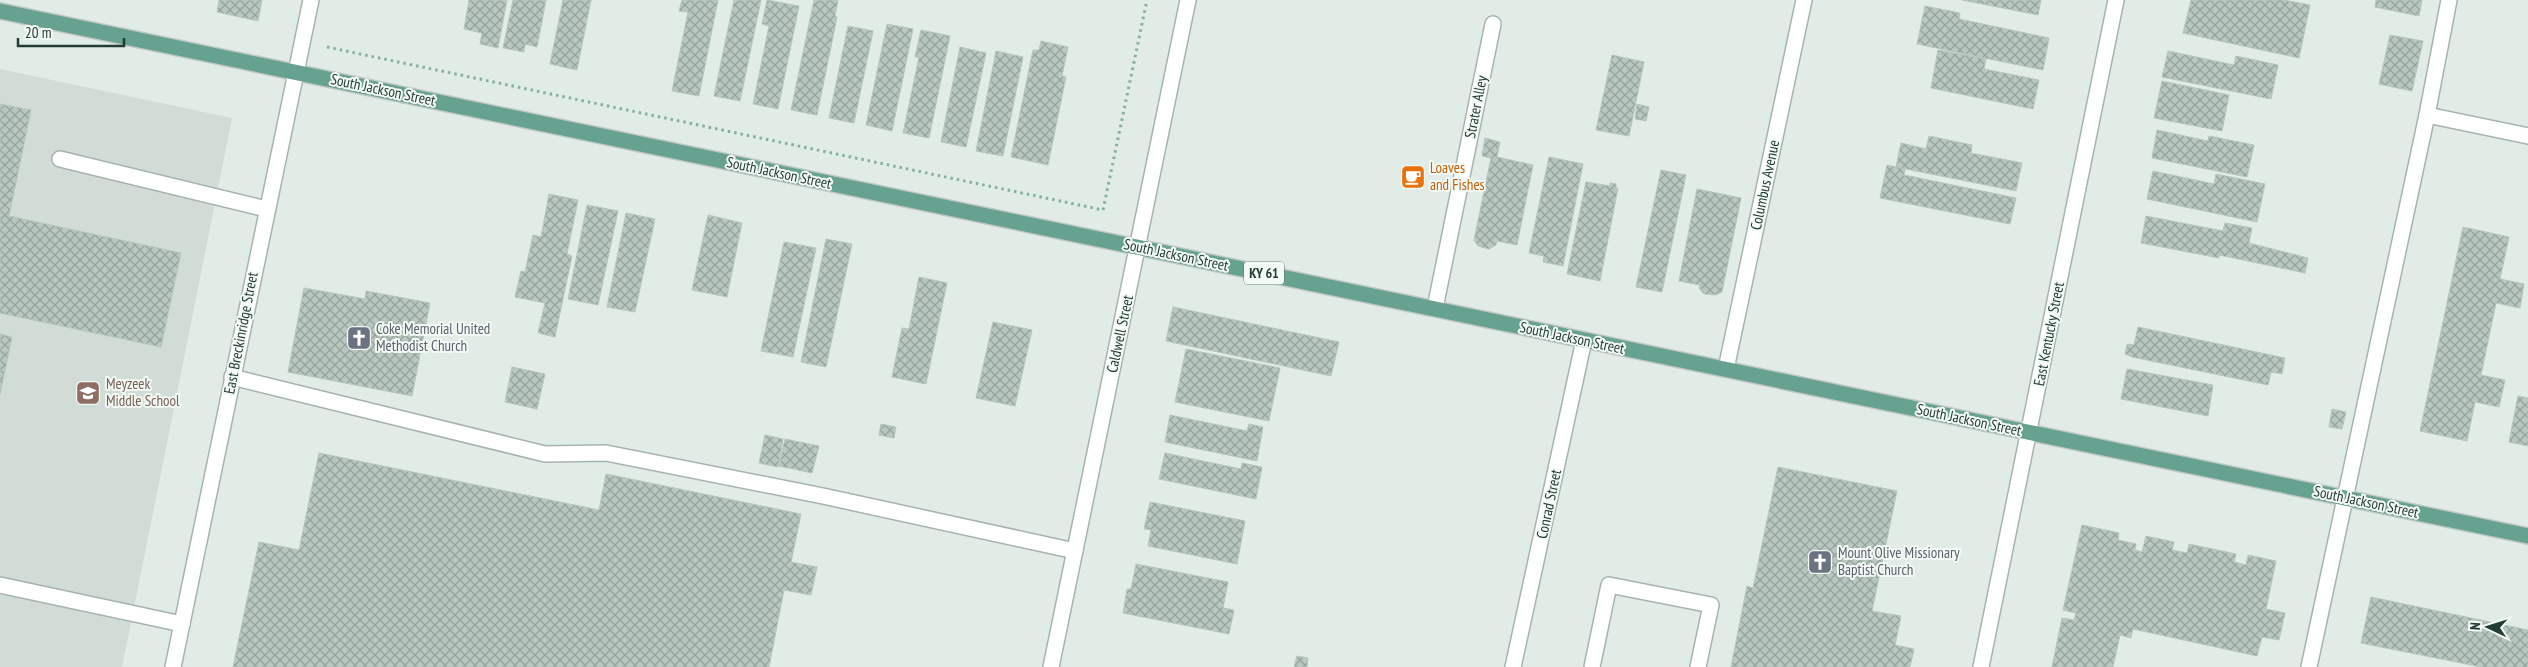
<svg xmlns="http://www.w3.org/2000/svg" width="2528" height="667" viewBox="0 0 2528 667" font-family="'PT Sans Narrow',sans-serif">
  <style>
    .built { fill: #d1dcd6 }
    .building { fill: url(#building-cross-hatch); stroke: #b5c6be }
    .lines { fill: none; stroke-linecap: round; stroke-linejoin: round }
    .minor-casing { stroke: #a5b4ae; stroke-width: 18 }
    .major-casing { stroke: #c1c9c6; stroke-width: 18 }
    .path { stroke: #83b09f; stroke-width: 3; stroke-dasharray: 2.5 4; stroke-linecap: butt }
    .minor { stroke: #fff; stroke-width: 15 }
    .major { stroke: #67a18f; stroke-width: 15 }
    .labels { text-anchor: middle; stroke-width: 4; stroke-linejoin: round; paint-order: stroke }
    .shield { fill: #f3f9f5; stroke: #61756e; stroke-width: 1 }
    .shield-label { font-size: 14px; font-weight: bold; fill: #223d34 }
    .street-label { font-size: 15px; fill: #223d34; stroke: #f3f9f5 }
    .food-label { font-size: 15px; fill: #c56008; stroke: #f3f9f5; text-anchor: start }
    .worship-label { font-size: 15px; fill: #5b616d; stroke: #f3f9f5; text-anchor: start }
    .education-label { font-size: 15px; fill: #785e54; stroke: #f3f9f5; text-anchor: start }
  </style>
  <defs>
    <pattern id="building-cross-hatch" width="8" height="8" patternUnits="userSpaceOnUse" patternTransform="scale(1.25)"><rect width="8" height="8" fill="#b8c7c0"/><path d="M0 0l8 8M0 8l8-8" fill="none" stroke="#95a39d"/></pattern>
  </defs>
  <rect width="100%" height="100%" fill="#e2ece7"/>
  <!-- built -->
  <path class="built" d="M0,69L232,118L122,667H0Z"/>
  <!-- building -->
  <g class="building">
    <path d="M219,0H262L258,21L217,12Z"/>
    <path d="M469,0H507L498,48L480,44L482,33L464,29Z"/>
    <path d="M513,0H546L537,47L525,44L524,52L503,48Z"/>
    <path d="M563,0H591L577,70L550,64Z"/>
    <path d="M682,0H718L699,96L672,91L688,12L679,11Z"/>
    <path d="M734,0H761L740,101L714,96Z"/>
    <path d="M767,0L799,6L778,109L753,104L769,26L762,24Z"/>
    <path d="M814,0H838L835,16L837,17L817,115L791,110Z"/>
    <path d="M1962,0H2041L2038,15Z"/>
    <path d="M2191,0H2284L2310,5L2299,58L2183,33Z"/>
    <path d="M2376,0H2422L2419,16L2375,7Z"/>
    <path d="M1925,6L1960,13L1959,19L2049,38L2043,70L1917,44Z"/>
    <path d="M887,24L913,29L892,131L866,125Z"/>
    <path d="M848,26L873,31L854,123L829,118Z"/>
    <path d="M921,30L950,36L929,138L903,133L919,57H915Z"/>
    <path d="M2390,35L2423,41L2412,91L2379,84Z"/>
    <path d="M1041,41L1068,47L1062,76L1066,77L1048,165L1011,157L1033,50H1039Z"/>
    <path d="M960,47L986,53L966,147L941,142Z"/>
    <path d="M1938,50L1986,59L1984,69L2039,80L2033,109L1931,88Z"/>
    <path d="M996,51L1023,57L1003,156L976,151Z"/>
    <path d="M2168,51L2234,65L2236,56L2278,65L2271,99L2162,77Z"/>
    <path d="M1612,55L1644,62L1629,136L1596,130Z"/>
    <path d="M2162,81L2229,95L2222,131L2154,118Z"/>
    <path d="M0,104L31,110L9,216L181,253L161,347L0,313Z"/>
    <path d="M1637,104L1649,107L1646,121L1635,119Z"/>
    <path d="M2157,130L2208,141L2209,136L2254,145L2247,177L2152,158Z"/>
    <path d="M1929,136L1972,145L1971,153L2022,163L2016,191L1896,167L1901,143L1926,149Z"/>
    <path d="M1485,138L1500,142L1497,157L1533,165L1517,245L1497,241L1496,245L1489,249L1478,246L1474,240L1491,158L1482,156Z"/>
    <path d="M1549,157L1583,164L1563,266L1543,262L1544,256L1529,253Z"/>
    <path d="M1887,165L1905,169L1904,175L2016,198L2010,224L1880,198Z"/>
    <path d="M1661,170L1686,175L1662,292L1636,287Z"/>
    <path d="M2153,171L2214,184L2216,174L2265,184L2257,222L2147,199Z"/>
    <path d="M1586,182L1610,186V183L1616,184V188H1618L1600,281L1567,274Z"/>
    <path d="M1697,189L1741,198L1722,292L1715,295L1704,294L1699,288L1700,285L1679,281Z"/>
    <path d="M549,194L578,200L567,254L572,256L555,337L538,333L545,303L515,297L521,271L525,272L533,235L541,237Z"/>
    <path d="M587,205L618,211L598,305L568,299Z"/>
    <path d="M626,213L655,219L635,312L607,307Z"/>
    <path d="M708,215L742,223L727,297L692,290Z"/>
    <path d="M2146,216L2223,231L2225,223L2252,228L2249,243L2308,258L2305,273L2219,255V258L2141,243Z"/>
    <path d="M2463,227L2509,237L2500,279L2524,284L2520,308L2496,303L2481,375L2505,380L2499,407L2475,402L2467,441L2420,431Z"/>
    <path d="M826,239L852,244L826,367L801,362Z"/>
    <path d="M784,242L816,248L793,357L761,351Z"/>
    <path d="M919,277L947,283L926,384L892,377L902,328L909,329Z"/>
    <path d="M304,288L365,299L366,291L430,303L412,396L288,372Z"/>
    <path d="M1173,307L1339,342L1331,376L1166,341Z"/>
    <path d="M993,322L1032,330L1015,406L976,398Z"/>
    <path d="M2138,327L2285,358L2282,374L2271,372L2268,385L2132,357L2125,354L2127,344L2134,345Z"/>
    <path d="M0,334L12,337L0,394Z"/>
    <path d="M1186,349L1280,368L1269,421L1175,402Z"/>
    <path d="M512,367L545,374L537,409L505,402Z"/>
    <path d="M2127,369L2213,385L2208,416L2121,399Z"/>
    <path d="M2518,396L2528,398V446L2509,442Z"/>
    <path d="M2332,409L2346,412L2342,429L2329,427Z"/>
    <path d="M1170,415L1247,431L1249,424L1263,427L1257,461L1165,442Z"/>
    <path d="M881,424L896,427L894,438L879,435Z"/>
    <path d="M765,435L783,439L778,467L759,463Z"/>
    <path d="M785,439L819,446L812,473L779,466Z"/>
    <path d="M319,453L599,510L606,474L801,514L791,562L817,567L811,595L784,590L769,667H233L259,542L299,550Z"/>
    <path d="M1165,453L1241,469L1242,463L1262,467L1256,499L1159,479Z"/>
    <path d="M1778,467L1897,491L1872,611L1901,616L1895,645L1914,649L1910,667H1731L1747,586L1753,588Z"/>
    <path d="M1150,502L1245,521L1237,564L1148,546L1151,530L1144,529Z"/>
    <path d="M2082,525L2119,533L2118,540L2136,544L2135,550L2142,552L2146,536L2174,542L2172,550L2187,553L2189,544L2236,554L2234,562L2246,565L2248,555L2276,561L2266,609L2285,613L2279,640L2262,637L2257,656L2133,629L2131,638L2120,635L2113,667H2052L2062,618L2074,620L2076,613L2063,610Z"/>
    <path d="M1136,564L1228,582L1223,608L1234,610L1229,634L1123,613L1127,589H1131Z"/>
    <path d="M2371,597L2528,630V667H2481L2361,643Z"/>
    <path d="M1297,656L1308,658L1307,667H1294Z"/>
  </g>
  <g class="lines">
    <defs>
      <g id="minor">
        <path d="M2427,115L2528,136"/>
        <path d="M60,159L266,209"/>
        <path d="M1435,308L1493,24"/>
        <path d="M1726,369L1804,0"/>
        <path d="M232,377L545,454L606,453L823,496L1075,551"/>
        <path d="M0,585L182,624"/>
        <path d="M173,667L311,0"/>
        <path d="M1051,667L1188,0"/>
        <path d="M1513,667L1584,340"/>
        <path d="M1592,667L1609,585L1711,605L1698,667"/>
        <path d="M1981,667L2116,0"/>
        <path d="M2309,667L2427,115L2449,0"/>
      </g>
      <path id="major" d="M0,11L2528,536"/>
    </defs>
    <!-- minor casing -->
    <use href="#minor" class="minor-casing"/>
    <!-- major casing -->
    <use href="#major" class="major-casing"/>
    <!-- path -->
    <path class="path" d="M327,47L1103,210L1147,0"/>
    <!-- minor -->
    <use href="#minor" class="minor"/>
    <!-- major -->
    <use href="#major" class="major"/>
  </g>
  <!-- icons -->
  <defs>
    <symbol id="cafe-square" viewBox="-11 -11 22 22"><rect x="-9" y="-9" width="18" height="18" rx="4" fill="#e8710a" stroke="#f3f9f5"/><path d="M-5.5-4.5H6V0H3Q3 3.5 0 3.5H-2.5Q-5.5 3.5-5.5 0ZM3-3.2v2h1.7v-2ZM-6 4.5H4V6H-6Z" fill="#fff"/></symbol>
    <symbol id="church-square" viewBox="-11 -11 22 22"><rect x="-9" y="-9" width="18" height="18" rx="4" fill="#6b7280" stroke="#f3f9f5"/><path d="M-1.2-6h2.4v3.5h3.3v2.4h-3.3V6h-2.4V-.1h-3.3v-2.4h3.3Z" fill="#fff"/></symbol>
    <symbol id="school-square" viewBox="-11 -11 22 22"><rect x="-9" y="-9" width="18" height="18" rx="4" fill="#8d6e63" stroke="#f3f9f5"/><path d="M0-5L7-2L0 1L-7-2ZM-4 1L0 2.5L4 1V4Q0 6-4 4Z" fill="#fff"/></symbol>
  </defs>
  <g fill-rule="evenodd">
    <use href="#cafe-square" x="1399" y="163" width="28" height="28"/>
    <use href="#church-square" x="345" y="324" width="28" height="28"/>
    <use href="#school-square" x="74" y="379" width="28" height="28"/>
    <use href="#church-square" x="1806" y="548" width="28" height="28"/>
  </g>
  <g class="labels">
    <!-- shield labels -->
    <rect class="shield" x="1244" y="261.5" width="40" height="23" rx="4"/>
    <g class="shield-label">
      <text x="1264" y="278">KY 61</text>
    </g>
    <!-- street labels -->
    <g class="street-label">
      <text transform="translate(383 90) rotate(12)" y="5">South Jackson Street</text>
      <text transform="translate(1476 107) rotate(-79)" y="5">Strater Alley</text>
      <text transform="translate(779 173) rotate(12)" y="5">South Jackson Street</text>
      <text transform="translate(1765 185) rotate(-78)" y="5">Columbus Avenue</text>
      <text transform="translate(1176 255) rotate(12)" y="5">South Jackson Street</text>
      <text transform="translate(241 333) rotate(-79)" y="5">East Breckinridge Street</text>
      <text transform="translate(1120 334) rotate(-78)" y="5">Caldwell Street</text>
      <text transform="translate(2049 334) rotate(-79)" y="5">East Kentucky Street</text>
      <text transform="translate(1572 338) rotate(12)" y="5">South Jackson Street</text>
      <text transform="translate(1969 420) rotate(12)" y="5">South Jackson Street</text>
      <text transform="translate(2366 502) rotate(12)" y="5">South Jackson Street</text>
      <text transform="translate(1549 504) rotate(-78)" y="5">Conrad Street</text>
    </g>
    <!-- food labels -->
    <g class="food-label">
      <text x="1430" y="173">Loaves<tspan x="1430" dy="17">and Fishes</tspan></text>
    </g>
    <!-- worship labels -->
    <g class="worship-label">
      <text x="376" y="334">Coke Memorial United<tspan x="376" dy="17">Methodist Church</tspan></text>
      <text x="1838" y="558">Mount Olive Missionary<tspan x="1838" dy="17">Baptist Church</tspan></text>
    </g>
    <!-- education labels -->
    <g class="education-label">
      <text x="106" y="389">Meyzeek<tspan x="106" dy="17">Middle School</tspan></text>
    </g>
  </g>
  <!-- north arrow -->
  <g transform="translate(2488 627) rotate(274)" stroke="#f3f9f5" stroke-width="4" paint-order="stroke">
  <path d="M0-4L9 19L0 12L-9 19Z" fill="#223d34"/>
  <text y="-8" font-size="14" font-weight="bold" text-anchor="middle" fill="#223d34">N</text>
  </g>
  <!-- scale -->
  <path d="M18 38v8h106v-8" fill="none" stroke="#223d34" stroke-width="2.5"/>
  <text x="25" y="38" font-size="15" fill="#223d34" stroke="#f3f9f5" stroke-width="4" paint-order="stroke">20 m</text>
</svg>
